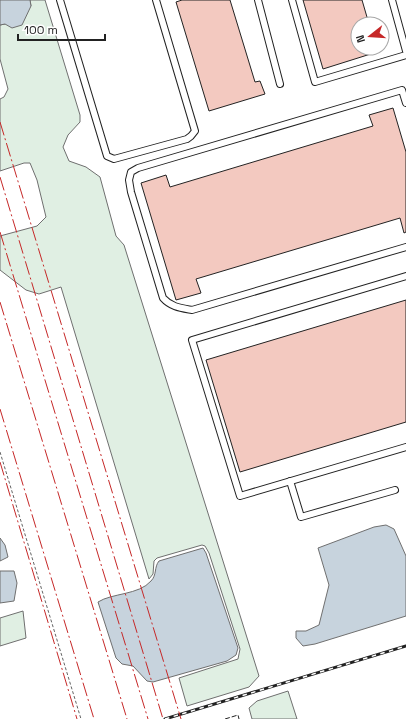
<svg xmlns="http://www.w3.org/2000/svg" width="406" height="719" viewBox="0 0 406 719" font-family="'Space Grotesk',sans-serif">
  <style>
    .green { fill: #e0efe3; stroke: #6f6f6f }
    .water { fill: #c7d3dd; stroke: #6f6f6f }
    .building { fill: #f3c9c0; stroke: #222 }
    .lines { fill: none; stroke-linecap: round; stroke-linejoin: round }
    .minor-casing { stroke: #222; stroke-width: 8 }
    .path { stroke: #646464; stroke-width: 1; stroke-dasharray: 3 2; stroke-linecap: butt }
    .minor { stroke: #fff; stroke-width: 6 }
    .rail-casing { stroke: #222; stroke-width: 3 }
    .rail { stroke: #fff; stroke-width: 1.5; stroke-dasharray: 4.5; stroke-linecap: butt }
    .fence { stroke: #222; stroke-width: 1; stroke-dasharray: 5 2; stroke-linecap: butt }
    .power { stroke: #c62828; stroke-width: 1; stroke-dasharray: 14 3 2 3; stroke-linecap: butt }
  </style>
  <rect width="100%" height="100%" fill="#fff"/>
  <!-- green -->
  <g class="green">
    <path d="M30,0H45L80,115V122L68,135L63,147L69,161L86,167L100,177L116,236L124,245L259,676L249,687L187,706L179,678L238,659L240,649L209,553L205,546L202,545L157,558L154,561L153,574L149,579L61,287L39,294L26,290L0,270V236L37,226L46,217L37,180L30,163H24L0,171V99L4,97L8,89L0,59V25L5,24L31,6Z"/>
    <path d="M23,611L26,638L0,646V618Z"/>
    <path d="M288,691L297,719H252L249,708L257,701Z"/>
  </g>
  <!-- water -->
  <g class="water">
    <path d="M0,0H30L31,6L22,25L12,28L5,24L0,25Z"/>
    <path d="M386,525L394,529L406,556V616L315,644L303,646L296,638V631H306L319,625L329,585L318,548L374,527Z"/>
    <path d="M0,538L5,545L8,557L0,561Z"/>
    <path d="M203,548L206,553L238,648L236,655L227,661L153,682L147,681L133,666L122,664L116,658L98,602C112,593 139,595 151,581C157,575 154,567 159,561Z"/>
    <path d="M0,571H14L17,583L14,601L0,603Z"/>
  </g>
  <!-- building -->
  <g class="building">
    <path d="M182,0H230L255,82L260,81L265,94L209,111L176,2Z"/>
    <path d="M303,0H362L369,24H358V48H376L377,52L323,69Z"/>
    <path d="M393,108L406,152V232L404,233L400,218L196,279L201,293L176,300L141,183L166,175L170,187L373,126L369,115Z"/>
    <path d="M406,300V422L240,472L206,360Z"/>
  </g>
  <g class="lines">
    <defs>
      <g id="minor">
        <path d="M60,0L107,156L114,159L187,139L191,136L195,131L156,0"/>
        <path d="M258,0L280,84"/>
        <path d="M292,0L315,82L406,55"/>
        <path d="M392,0L406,51"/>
        <path d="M406,103L402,90L138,168L131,172L129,180L131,192L163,298C171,307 181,308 192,310L406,247"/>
        <path d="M406,276L192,340L240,496L406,447"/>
        <path d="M290,481L301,517L395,490"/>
      </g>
    </defs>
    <!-- minor casing -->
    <use href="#minor" class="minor-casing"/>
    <!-- path -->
    <path class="path" d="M0,452L81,719"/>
    <!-- minor -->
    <use href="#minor" class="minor"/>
    <defs>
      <path id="rail" d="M165,719L406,646"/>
    </defs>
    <!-- rail casing -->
    <use href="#rail" class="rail-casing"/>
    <!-- rail -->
    <use href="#rail" class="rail"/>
    <!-- fence -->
    <path class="fence" d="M225,719L238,715L239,719"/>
    <!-- power -->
    <g class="power">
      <path d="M0,122L181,719"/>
      <path d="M0,177L163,719"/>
      <path d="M0,232L148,719"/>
      <path d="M0,302L127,719"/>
      <path d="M0,409L94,719"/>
      <path d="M0,462L77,719"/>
    </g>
  </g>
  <!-- north arrow -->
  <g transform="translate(370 36) rotate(253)"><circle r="19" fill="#ffffff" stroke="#a7a7a7"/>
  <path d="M0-3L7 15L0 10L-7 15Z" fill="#c62828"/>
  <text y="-6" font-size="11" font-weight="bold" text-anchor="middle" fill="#222222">N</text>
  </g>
  <!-- scale -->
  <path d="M18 34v6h87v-6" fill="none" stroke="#222222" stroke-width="2"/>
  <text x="24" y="34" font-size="12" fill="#222222" stroke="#ffffff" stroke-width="3" paint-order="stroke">100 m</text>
</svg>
